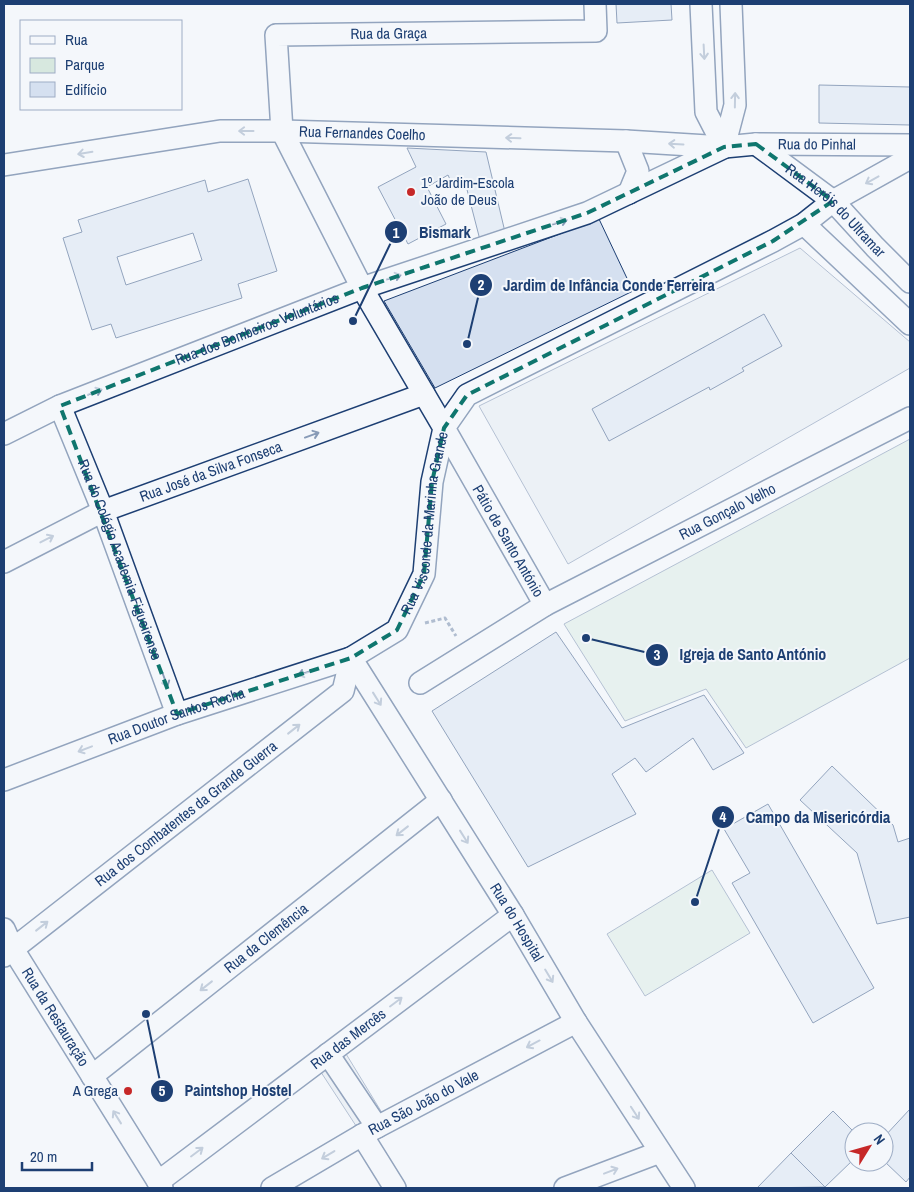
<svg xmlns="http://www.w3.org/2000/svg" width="914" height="1192" viewBox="0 0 914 1192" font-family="'Archivo Narrow',sans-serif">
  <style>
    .green { fill: #d7e8df; stroke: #687fa3 }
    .parking { fill: #e3e8f0; stroke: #687fa3 }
    .building { fill: #d5e0f0; stroke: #1d3f73; fill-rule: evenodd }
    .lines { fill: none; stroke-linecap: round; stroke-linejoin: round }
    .street-casing { stroke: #1d3f73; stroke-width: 24 }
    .path { stroke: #5e769c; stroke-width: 3; stroke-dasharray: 4 2.5; stroke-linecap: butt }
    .street { stroke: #f4f7fb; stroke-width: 21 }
    .oneway { stroke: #889bb7 }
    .marked { fill: none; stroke: #0f766e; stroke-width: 4; stroke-dasharray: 10 6; stroke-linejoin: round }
    .poi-dot { fill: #c62828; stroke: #f4f7fb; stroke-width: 2 }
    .labels { text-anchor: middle; stroke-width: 4; stroke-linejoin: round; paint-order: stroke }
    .street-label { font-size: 15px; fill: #1d3f73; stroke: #f4f7fb }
    .poi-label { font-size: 15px; fill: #1d3f73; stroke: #f4f7fb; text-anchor: start }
    .leader { fill: none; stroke: #1d3f73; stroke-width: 2 }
    .callout-dot { fill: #1d3f73; stroke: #f4f7fb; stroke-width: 2 }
    .mark-label { font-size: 15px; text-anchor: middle; font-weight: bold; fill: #fff }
    .callout-label { font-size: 16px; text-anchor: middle; font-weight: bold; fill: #1d3f73; stroke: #f4f7fb; stroke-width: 4; stroke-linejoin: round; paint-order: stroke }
  </style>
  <rect width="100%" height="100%" fill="#f4f7fb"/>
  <!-- green -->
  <g class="green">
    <path d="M910,439V658L746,748L706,689L625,721L564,624Z"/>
    <path d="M712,870L750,933L645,996L607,934Z"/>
  </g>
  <!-- parking -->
  <g class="parking">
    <path d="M800,248L910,342V368L568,564L479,406Z"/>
    <path d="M340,1044L387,1121L362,1135L315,1063Z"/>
  </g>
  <!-- building -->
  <g class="building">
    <path d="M616,4H671L672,20L617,23Z"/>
    <path d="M819,85L910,87V125L819,123Z"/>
    <path d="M407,148L486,152L505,232L480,240L464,178L460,180L463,185L457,188L454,183L452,184L448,175L427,187L446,224L408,244L378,187L416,167Z"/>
    <path d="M248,179L277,271L238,284L242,298L116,338L111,324L92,330L63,238L82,232L78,220L205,180L208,192ZM193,233L202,260L126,285L117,257Z"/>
    <path d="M599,219L633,291L435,388L384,301Z"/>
    <path d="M764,314L782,346L742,368L744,371L710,390L709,387L609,441L592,409Z"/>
    <path d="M556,632L622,728L704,695L744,753L713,770L693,738L646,772L635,758L612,774L636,814L528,867L432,711Z"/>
    <path d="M832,766L893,825L898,842L910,838V917L877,924L857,853L800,800Z"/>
    <path d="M768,804L874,988L813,1023L732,883L750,873L724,829Z"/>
    <path d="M910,1109V1177L906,1182L884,1161V1137Z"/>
    <path d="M833,1111L854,1132V1159L825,1187L791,1153Z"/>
    <path d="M791,1153L825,1187L757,1188Z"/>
  </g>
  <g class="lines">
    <defs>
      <g id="street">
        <path d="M701,4L706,112L724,147"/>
        <path d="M626,141L638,171L629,193"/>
        <path id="s1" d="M756,144L833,201L875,247L910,282"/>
        <path d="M724,147L735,105L731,4"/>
        <path id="s2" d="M4,165L220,131H282L626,141L724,147L756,144L910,145"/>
        <path d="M804,224L910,324"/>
        <path id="s3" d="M60,406L103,511L177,714"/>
        <path id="s4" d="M4,434L60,406L362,288L587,213L723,148"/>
        <path id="s5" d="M4,562L103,511L424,394"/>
        <path id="s6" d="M545,605L910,418"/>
        <path id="s7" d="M351,658L513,915L576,1022L684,1188"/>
        <path d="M420,683L545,605L444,428L467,395L773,241L804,224L833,201L910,158"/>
        <path id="s8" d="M4,780L177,714L351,658L397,630L424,574L432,482L444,428L362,288L282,131L276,35L596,31L595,4"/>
        <path id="s9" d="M4,929L13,949L162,1188"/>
        <path id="s10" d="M4,956L343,691L351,658"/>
        <path d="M328,1054L377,1127"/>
        <path id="s11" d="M92,1076L441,800"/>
        <path d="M362,1135L395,1188"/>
        <path id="s12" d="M158,1182L513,915"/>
        <path id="s13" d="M272,1188L362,1135L576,1022"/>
        <path d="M565,1188L660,1152"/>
      </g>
    </defs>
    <!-- street casing -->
    <use href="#street" class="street-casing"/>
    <!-- path -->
    <path class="path" d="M425,623L445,618L456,636"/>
    <!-- street -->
    <use href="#street" class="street"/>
  </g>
  <!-- one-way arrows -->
  <defs><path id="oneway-shaft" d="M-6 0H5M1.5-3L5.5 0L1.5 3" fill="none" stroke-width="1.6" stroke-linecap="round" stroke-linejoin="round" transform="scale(1.25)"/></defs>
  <g class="oneway">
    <use href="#oneway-shaft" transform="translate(704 52) rotate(87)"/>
    <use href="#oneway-shaft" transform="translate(735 100) rotate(-89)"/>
    <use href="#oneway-shaft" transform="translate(246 131) rotate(180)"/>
    <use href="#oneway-shaft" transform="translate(513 138) rotate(-178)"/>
    <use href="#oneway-shaft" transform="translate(676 144) rotate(-177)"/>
    <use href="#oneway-shaft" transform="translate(85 153) rotate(171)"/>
    <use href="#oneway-shaft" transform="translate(872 180) rotate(151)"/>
    <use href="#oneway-shaft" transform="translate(560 222) rotate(-18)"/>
    <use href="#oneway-shaft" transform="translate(394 277) rotate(-18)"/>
    <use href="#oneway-shaft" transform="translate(95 392) rotate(-21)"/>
    <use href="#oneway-shaft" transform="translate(312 435) rotate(-20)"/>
    <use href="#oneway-shaft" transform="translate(47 539) rotate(-27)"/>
    <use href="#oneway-shaft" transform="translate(305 673) rotate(162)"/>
    <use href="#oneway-shaft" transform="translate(165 680) rotate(70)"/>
    <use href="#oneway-shaft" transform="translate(377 699) rotate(58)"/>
    <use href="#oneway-shaft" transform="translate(294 729) rotate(-38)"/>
    <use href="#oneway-shaft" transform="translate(85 749) rotate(159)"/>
    <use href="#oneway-shaft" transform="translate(402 831) rotate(142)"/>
    <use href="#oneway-shaft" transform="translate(464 837) rotate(58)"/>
    <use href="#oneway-shaft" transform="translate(42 926) rotate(-38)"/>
    <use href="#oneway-shaft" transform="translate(549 976) rotate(59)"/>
    <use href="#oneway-shaft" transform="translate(206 986) rotate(142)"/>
    <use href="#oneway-shaft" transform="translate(396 1002) rotate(-37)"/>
    <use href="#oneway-shaft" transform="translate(533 1044) rotate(152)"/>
    <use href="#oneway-shaft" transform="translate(635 1113) rotate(57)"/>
    <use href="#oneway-shaft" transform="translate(117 1117) rotate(-122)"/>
    <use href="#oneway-shaft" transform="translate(197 1152) rotate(-37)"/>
    <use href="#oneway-shaft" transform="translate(328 1155) rotate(149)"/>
    <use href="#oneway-shaft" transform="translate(611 1171) rotate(-21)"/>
  </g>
  <!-- marked area -->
  <path d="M0 0H914V1192H0ZM756,144L833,201L773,241L467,395L444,428L432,482L424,574L397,630L351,658L177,714L60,406L362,288L587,213L724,147Z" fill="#f4f7fb" fill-opacity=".55" fill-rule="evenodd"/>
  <path class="marked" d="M756,144L833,201L773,241L467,395L444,428L432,482L424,574L397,630L351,658L177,714L60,406L362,288L587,213L724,147Z"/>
  <!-- markers -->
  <g class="poi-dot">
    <circle cx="411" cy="192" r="5"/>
    <circle cx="128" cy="1091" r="5"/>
  </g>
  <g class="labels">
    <!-- street labels -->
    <g class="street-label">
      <text dy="5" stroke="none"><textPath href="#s8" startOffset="1179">Rua da Graça</textPath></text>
      <text dy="5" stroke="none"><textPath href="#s2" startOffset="361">Rua Fernandes Coelho</textPath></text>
      <text dy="5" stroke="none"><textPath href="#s2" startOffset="816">Rua do Pinhal</textPath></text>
      <text dy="5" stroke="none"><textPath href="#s1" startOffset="104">Rua Heróis do Ultramar</textPath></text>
      <text dy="5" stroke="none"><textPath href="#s4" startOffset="274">Rua dos Bombeiros Voluntários</textPath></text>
      <text dy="5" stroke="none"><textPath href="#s5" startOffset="226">Rua José da Silva Fonseca</textPath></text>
      <text dy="5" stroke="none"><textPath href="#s6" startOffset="205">Rua Gonçalo Velho</textPath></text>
      <text dy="5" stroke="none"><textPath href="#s8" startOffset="534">Rua Visconde da Marinha Grande</textPath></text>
      <text transform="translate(508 541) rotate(60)" y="5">Pátio de Santo António</text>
      <text dy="5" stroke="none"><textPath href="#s3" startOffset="165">Rua do Colégio Academia Figueirense</textPath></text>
      <text dy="5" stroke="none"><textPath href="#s8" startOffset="184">Rua Doutor Santos Rocha</textPath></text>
      <text dy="5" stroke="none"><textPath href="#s10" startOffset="231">Rua dos Combatentes da Grande Guerra</textPath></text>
      <text dy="5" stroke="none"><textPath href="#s7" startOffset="312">Rua do Hospital</textPath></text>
      <text dy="5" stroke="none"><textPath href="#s11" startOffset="222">Rua da Clemência</textPath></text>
      <text dy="5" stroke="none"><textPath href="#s9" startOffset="102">Rua da Restauração</textPath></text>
      <text dy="5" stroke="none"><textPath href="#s12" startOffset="238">Rua das Mercês</textPath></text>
      <text dy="5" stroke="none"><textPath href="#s13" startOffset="174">Rua São João do Vale</textPath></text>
    </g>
    <!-- poi labels -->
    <g class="poi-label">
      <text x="421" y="188">1º Jardim-Escola<tspan x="421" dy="17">João de Deus</tspan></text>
      <text x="118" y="1096" text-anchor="end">A Grega</text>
    </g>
  </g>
  <!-- callouts -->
  <path class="leader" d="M353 321L396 232M467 344L481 285M586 638L657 655M695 902L723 817M146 1014L162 1091"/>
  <g class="callout-dot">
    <circle cx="353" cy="321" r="5"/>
    <circle cx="467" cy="344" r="5"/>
    <circle cx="586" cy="638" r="5"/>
    <circle cx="695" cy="902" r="5"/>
    <circle cx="146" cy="1014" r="5"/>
    <circle cx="396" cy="232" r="12"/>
    <circle cx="481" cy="285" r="12"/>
    <circle cx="657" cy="655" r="12"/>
    <circle cx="723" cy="817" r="12"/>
    <circle cx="162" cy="1091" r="12"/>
  </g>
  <g class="mark-label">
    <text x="396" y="238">1</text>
    <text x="481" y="290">2</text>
    <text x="657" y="660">3</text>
    <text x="723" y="822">4</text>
    <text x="162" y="1096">5</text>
  </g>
  <g class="callout-label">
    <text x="445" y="238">Bismark</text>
    <text x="609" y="291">Jardim de Infância Conde Ferreira</text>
    <text x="753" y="660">Igreja de Santo António</text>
    <text x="818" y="823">Campo da Misericórdia</text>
    <text x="238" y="1096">Paintshop Hostel</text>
  </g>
  <!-- border -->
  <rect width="914" height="1192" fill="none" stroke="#1d3f73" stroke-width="10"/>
  <!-- legend -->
  <rect x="20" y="20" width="162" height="90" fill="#f4f7fb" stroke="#9eadc5"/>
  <rect x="30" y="36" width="25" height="8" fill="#f4f7fb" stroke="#9eadc5"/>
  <text x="65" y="45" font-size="15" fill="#1d3f73">Rua</text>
  <rect x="30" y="58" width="25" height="15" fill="#d7e8df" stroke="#9eadc5"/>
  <text x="65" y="70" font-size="15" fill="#1d3f73">Parque</text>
  <rect x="30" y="82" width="25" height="15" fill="#d5e0f0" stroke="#9eadc5"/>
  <text x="65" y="95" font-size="15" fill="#1d3f73">Edifício</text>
  <!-- north arrow -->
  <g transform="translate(869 1147) rotate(53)"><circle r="24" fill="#f4f7fb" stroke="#9eadc5"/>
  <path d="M0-4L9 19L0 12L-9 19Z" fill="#c62828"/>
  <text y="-8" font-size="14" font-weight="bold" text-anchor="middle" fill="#1d3f73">N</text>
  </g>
  <!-- scale -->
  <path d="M22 1162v8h70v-8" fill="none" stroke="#1d3f73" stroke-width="2.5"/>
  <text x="30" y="1162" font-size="15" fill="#1d3f73" stroke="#f4f7fb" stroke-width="4" paint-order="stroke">20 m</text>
</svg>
